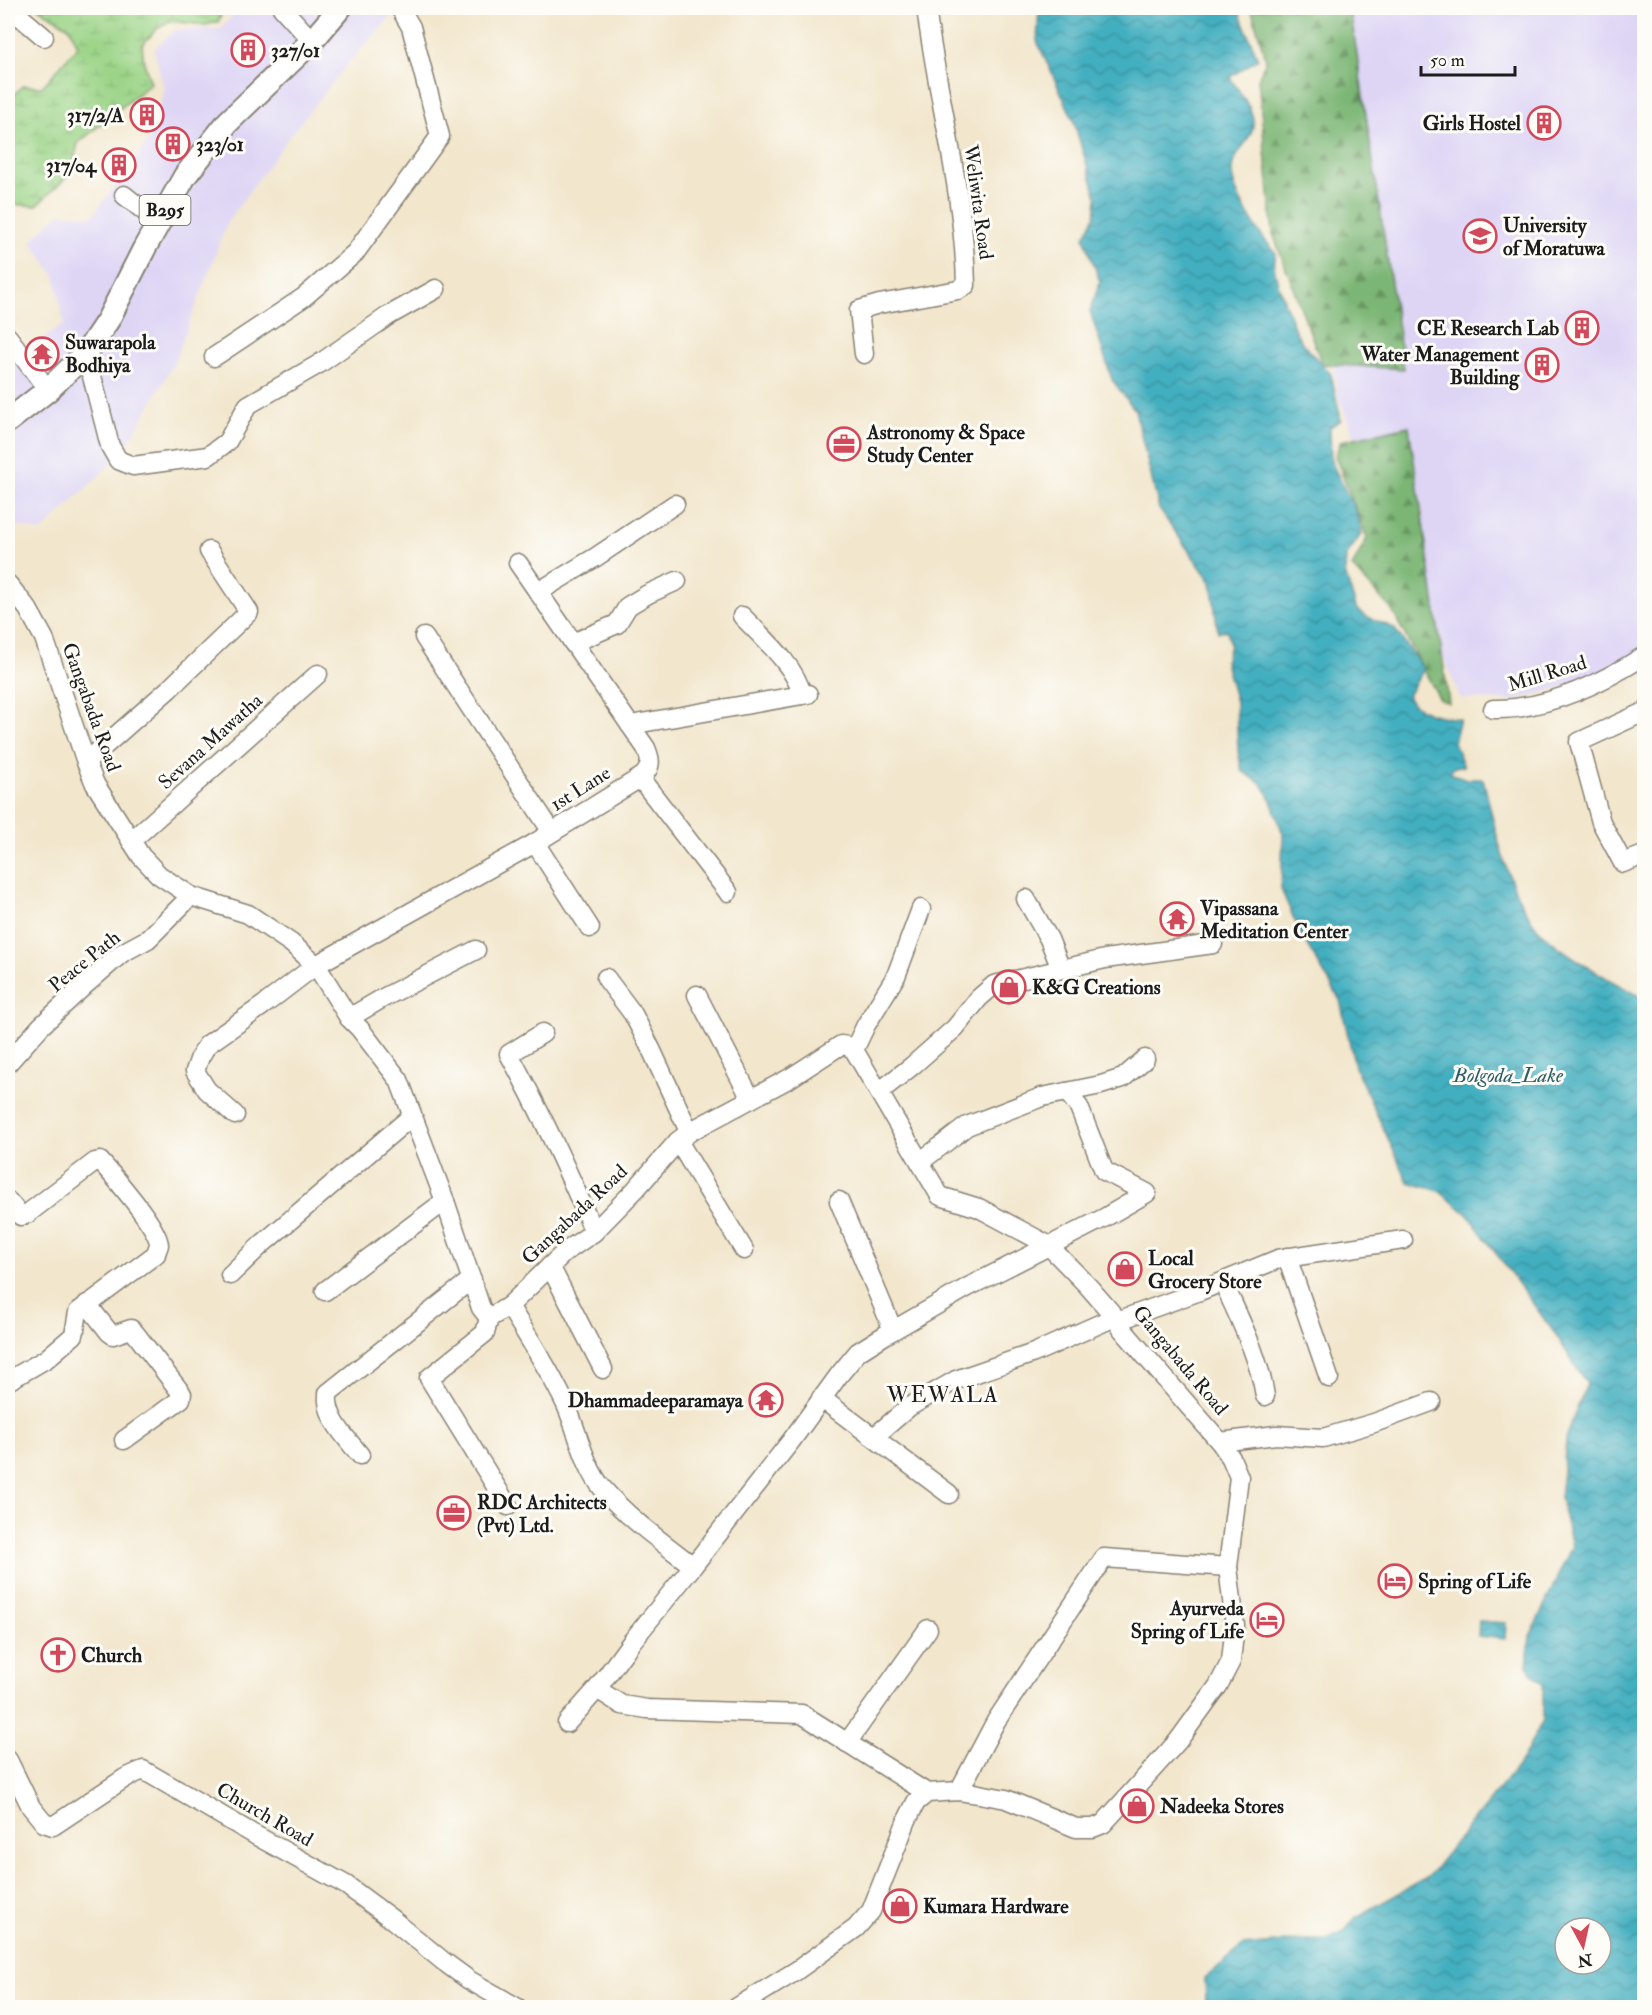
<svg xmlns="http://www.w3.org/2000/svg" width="1652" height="2015" viewBox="0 0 1652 2015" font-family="'IM FELL Double Pica',serif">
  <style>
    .built { fill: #ded5f5 }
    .forest { fill: url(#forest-firs); stroke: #4c6948; stroke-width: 1.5 }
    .wetland { fill: url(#wetland-marsh); stroke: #5c7852; stroke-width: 1.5 }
    .water { fill: url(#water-waves); stroke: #2f666e; stroke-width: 1.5; fill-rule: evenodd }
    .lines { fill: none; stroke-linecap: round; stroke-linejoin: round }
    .minor-casing { stroke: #878174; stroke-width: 21 }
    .major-casing { stroke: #878174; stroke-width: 26 }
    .minor { stroke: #fff; stroke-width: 18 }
    .major { stroke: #fff; stroke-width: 22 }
    .labels { text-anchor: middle; stroke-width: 6; stroke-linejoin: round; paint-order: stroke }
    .shield { fill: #fdfcf7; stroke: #605f5e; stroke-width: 1.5 }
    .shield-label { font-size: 18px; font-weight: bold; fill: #1c1c1c }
    .poi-label { font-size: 20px; font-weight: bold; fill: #1c1c1c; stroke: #fdfcf7; text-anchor: start }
    .street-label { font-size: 20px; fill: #1c1c1c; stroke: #fdfcf7 }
    .water-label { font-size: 21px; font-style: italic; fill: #2d5e66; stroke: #fdfcf7 }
    .quarter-label { font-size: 22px; letter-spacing: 1.5px; fill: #1c1c1c; stroke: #fdfcf7 }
  </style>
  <defs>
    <pattern id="forest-firs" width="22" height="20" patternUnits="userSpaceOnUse" patternTransform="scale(1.5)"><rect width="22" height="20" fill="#7cb674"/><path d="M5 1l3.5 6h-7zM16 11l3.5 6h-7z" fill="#65935e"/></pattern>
    <pattern id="wetland-marsh" width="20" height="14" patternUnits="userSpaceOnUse" patternTransform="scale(1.5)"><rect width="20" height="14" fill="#9bd487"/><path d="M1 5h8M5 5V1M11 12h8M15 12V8" fill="none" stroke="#85b574"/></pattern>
    <pattern id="water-waves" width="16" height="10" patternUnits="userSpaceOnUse" patternTransform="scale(1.5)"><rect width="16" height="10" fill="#42afc0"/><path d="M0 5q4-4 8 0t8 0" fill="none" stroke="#368e9b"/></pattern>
  </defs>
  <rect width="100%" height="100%" fill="#fdfcf7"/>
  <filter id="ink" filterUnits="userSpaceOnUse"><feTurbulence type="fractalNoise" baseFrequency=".0167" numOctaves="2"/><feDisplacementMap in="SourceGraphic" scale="12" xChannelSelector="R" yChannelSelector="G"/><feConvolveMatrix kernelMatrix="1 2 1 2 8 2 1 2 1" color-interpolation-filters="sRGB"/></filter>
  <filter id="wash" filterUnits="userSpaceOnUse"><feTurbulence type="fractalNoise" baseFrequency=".008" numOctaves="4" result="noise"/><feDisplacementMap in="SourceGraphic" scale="24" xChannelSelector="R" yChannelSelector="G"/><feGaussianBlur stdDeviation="1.35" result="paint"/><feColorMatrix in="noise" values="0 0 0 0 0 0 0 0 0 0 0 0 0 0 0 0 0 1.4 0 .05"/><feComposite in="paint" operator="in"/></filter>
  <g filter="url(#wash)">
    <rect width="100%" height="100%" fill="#f2e6cc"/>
    <!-- built -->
    <g class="built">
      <path d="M239,8H399L346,66L292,133L228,221L174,363L123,452L41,532L8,523V363L64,324L55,276L31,241L59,213L92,216L151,137L164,89L154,49L175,30L221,29Z"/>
      <path d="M1349,8H1644V650L1584,681L1512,701L1460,698L1338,396L1291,76Z"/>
    </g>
    <!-- forest -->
    <g class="forest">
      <path d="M1251,8H1350L1404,369L1322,364L1273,234L1258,79L1266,60Z"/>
      <path d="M1409,426L1449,703L1440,700L1391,609L1352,567L1367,538L1335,456L1341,441Z"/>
    </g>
    <!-- wetland -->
    <path class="wetland" d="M38,8H224L218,22L205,25L169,21L156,30L142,45L144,63L151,83L78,143L71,173L36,206L10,204L8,207V102L22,86L42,87L78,46L69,27Z"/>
    <!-- water -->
    <g class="water">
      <path d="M1039,8H1239L1241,17L1258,59L1230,77C1238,91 1256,110 1253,127C1250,140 1237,152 1233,164C1226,187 1261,237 1276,253L1274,266L1278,284L1295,330L1303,344L1331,374L1341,420L1330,427L1331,461L1356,512L1362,533L1346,556L1345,573L1356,607L1363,615L1394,628L1424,669L1407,697C1421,715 1440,716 1460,719L1454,742L1464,767H1454L1450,773L1467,779H1483C1496,828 1504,883 1535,925C1552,948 1617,985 1644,998V2007H1202L1206,2000L1205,1978L1243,1946L1308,1940H1327L1344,1932L1356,1917L1428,1877L1522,1760L1543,1720V1684L1527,1666L1530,1636L1572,1546L1560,1497L1567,1433L1587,1384L1556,1335L1468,1215L1439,1191L1408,1182L1355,1067L1340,1000L1300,933L1281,889L1283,834L1269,795L1261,783L1242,771L1238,751L1236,702L1225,662L1230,645L1227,630L1218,632L1211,582L1159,509L1135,410L1112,380L1090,311L1100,282L1084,237L1095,216L1097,198L1073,119L1037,41ZM1565,1928H1601V1964H1565Z"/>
      <path d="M1479,1621L1506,1623L1505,1639L1478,1636Z"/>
    </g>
  </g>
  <g filter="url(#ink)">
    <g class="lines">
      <defs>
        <g id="minor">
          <path d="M10,8L44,37"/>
          <path d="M282,8L312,41"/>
          <path d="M124,195L158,222"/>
          <path d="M8,337L48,390"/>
          <path d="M86,353L110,446L118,460L133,466L208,456L227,442L248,405L319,364L388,316L436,289"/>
          <path d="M864,354L859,310L879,304L958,290L966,285C964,191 938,100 926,8"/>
          <path d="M214,357L304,297L355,253L440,136L411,27L400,8"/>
          <path d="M8,584L28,609L44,638L86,762L95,784L141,856L159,875L191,896L248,914L291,943L316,965L349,1018L360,1029L399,1080L445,1201L481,1308L489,1318L509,1306L565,1252L594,1232L635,1190L678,1141L691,1131L790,1078L841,1045L847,1046L854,1050L940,1196L979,1208L1048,1245L1088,1286L1115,1317L1122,1329L1220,1442L1231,1458L1239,1477L1228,1567L1235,1625L1231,1661L1218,1686L1178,1741L1103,1824L1093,1828H1076L1006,1799L979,1794L959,1791L927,1793L916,1802L907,1820L871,1911L856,1928L796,1971L736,2008"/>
          <path d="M538,592L596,557L675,504"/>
          <path d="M742,616C762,637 796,666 802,695"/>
          <path d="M424,637L552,832"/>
          <path d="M573,643L617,624L628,606L648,594L677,581"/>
          <path d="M1493,709C1546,710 1600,684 1644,656"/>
          <path d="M1644,712L1579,742L1601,822L1623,863L1644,855"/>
          <path d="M630,725L808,694"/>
          <path d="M86,762L169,689L249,612L209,551"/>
          <path d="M640,778L728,892"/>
          <path d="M131,841L318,674"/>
          <path d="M535,843L590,928"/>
          <path d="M1026,899L1049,939L1061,969"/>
          <path d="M606,978L633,1014L651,1049L686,1125L691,1131"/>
          <path d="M697,995L751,1099"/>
          <path d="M349,1018L383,998L476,950"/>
          <path d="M543,1033L509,1054C541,1112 568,1171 594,1232"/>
          <path d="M854,1050L866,1025L896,976L921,909"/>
          <path d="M8,1063L41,1026L85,985L122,953L148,939L191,896"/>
          <path d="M879,1092L912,1066L955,1028L979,998L994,985L1105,959L1213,944"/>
          <path d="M235,1115L207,1090L195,1071L200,1057L207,1045L265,1004L316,965L535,843L643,776C652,766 651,760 646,748L518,563"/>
          <path d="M678,1141L744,1250"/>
          <path d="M920,1162L967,1126L1042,1097L1101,1085L1123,1078L1145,1059"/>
          <path d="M8,1201L21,1216L27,1214L95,1162L100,1161C113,1175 159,1228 159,1245C159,1246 156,1252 156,1254L78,1312L74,1335L46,1359L8,1381"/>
          <path d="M839,1201L893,1330"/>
          <path d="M1287,1257L1329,1378"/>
          <path d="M550,1266L603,1369"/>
          <path d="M230,1275L260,1246L412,1116"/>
          <path d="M1223,1282C1239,1318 1259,1356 1265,1396"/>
          <path d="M325,1291L445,1201"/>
          <path d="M87,1304L109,1332L113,1335L131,1329L135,1333L182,1394L181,1399L124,1440"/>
          <path d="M509,1306C529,1338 550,1371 566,1405C578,1432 584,1466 603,1489C629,1519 662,1542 693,1566L791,1441L839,1375L858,1352L885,1335L968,1287L1104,1218L1147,1193L1104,1171L1079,1107L1067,1092"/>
          <path d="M489,1318L485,1333L429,1378L508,1506"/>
          <path d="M1117,1321L1200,1291L1278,1259L1403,1240"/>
          <path d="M821,1398L949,1494"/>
          <path d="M874,1437L909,1407L956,1380L1034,1353L1115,1317"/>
          <path d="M1220,1442L1276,1435L1323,1438L1374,1423L1431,1402"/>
          <path d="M360,1455C346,1437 325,1418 328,1393L472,1279"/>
          <path d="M597,1689L622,1705L647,1709L802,1714L927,1793"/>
          <path d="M567,1723L597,1689L633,1640L693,1566"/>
          <path d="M847,1743L928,1629"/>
          <path d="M8,1760L31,1807L44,1823L53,1826L125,1778L143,1770L255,1835L346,1885L393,1920L443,1961L469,1980L518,2008"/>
          <path d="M959,1791L996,1721L1104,1558L1228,1567"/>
        </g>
        <path id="major" d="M8,421L48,390L86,353L108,320L144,249L185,176L228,122L312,41L340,8"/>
      </defs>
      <!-- minor casing -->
      <use href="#minor" class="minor-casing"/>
      <!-- major casing -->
      <use href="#major" class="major-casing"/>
      <!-- minor -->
      <use href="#minor" class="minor"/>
      <!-- major -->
      <use href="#major" class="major"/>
    </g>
  </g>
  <!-- icons -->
  <defs>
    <symbol id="building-ring" viewBox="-11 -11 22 22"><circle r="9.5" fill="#fdfcf7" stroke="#d1495b" stroke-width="1.5"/><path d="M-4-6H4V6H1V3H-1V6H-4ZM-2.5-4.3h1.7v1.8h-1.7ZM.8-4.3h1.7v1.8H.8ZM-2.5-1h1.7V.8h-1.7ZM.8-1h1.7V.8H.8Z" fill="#d1495b"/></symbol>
    <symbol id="university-ring" viewBox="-11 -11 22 22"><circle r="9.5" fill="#fdfcf7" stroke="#d1495b" stroke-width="1.5"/><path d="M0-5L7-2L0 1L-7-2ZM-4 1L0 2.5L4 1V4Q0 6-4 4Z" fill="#d1495b"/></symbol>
    <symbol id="temple-ring" viewBox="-11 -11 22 22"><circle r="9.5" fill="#fdfcf7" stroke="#d1495b" stroke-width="1.5"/><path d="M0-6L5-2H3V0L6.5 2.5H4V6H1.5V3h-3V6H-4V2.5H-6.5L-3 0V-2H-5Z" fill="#d1495b"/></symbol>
    <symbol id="office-ring" viewBox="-11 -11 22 22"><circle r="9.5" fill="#fdfcf7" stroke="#d1495b" stroke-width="1.5"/><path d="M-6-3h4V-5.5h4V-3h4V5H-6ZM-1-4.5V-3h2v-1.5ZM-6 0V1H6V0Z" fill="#d1495b"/></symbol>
    <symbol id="shop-ring" viewBox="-11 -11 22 22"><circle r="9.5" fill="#fdfcf7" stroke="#d1495b" stroke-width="1.5"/><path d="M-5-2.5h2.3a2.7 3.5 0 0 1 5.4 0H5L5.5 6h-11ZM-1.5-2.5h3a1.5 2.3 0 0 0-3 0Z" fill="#d1495b"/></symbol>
    <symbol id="hotel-ring" viewBox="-11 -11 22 22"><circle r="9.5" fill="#fdfcf7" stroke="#d1495b" stroke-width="1.5"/><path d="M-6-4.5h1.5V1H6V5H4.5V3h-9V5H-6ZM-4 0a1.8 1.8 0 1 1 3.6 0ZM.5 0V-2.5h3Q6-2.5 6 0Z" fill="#d1495b"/></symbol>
    <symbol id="church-ring" viewBox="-11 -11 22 22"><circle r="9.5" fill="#fdfcf7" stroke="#d1495b" stroke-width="1.5"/><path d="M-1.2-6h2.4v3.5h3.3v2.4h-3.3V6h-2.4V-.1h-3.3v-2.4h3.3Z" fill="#d1495b"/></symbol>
  </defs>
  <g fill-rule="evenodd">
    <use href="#building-ring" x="229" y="31" width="38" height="38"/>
    <use href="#building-ring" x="128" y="96" width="38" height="38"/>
    <use href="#building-ring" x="1525" y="104" width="38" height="38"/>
    <use href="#building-ring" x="154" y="125" width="38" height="38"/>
    <use href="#building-ring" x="100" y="146" width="38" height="38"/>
    <use href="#university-ring" x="1461" y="217" width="38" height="38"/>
    <use href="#building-ring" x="1563" y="309" width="38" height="38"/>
    <use href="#temple-ring" x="23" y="335" width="38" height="38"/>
    <use href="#building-ring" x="1523" y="346" width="38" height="38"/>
    <use href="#office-ring" x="825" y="425" width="38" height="38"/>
    <use href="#temple-ring" x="1158" y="900" width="38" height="38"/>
    <use href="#shop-ring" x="990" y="968" width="38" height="38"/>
    <use href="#shop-ring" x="1106" y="1250" width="38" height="38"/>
    <use href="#temple-ring" x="747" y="1381" width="38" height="38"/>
    <use href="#office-ring" x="435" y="1494" width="38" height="38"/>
    <use href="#hotel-ring" x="1376" y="1562" width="38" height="38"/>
    <use href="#hotel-ring" x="1248" y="1601" width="38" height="38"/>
    <use href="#church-ring" x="39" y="1636" width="38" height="38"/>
    <use href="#shop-ring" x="1118" y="1787" width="38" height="38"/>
    <use href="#shop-ring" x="881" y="1887" width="38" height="38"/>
  </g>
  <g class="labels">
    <!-- shield labels -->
    <rect class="shield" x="139.5" y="195" width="51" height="30" rx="4.5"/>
    <g class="shield-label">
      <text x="165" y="216">B295</text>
    </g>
    <!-- poi labels -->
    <g class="poi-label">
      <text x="271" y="57">327/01</text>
      <text x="124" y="122" text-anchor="end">317/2/A</text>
      <text x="1521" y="130" text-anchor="end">Girls Hostel</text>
      <text x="196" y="151">323/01</text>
      <text x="96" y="172" text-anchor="end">317/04</text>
      <text x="1503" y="232">University<tspan x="1503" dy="23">of Moratuwa</tspan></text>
      <text x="1559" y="335" text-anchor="end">CE Research Lab</text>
      <text x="65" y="349">Suwarapola<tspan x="65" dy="23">Bodhiya</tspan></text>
      <text x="1519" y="361" text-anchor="end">Water Management<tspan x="1519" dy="23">Building</tspan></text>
      <text x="867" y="439">Astronomy &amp; Space<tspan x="867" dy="23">Study Center</tspan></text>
      <text x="1200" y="915">Vipassana<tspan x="1200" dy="23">Meditation Center</tspan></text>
      <text x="1032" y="994">K&amp;G Creations</text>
      <text x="1148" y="1265">Local<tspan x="1148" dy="23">Grocery Store</tspan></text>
      <text x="743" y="1407" text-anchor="end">Dhammadeeparamaya</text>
      <text x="477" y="1509">RDC Architects<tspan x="477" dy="23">(Pvt) Ltd.</tspan></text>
      <text x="1418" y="1588">Spring of Life</text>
      <text x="1244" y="1615" text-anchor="end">Ayurveda<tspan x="1244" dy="23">Spring of Life</tspan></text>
      <text x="81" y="1662">Church</text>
      <text x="1160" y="1813">Nadeeka Stores</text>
      <text x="923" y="1913">Kumara Hardware</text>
    </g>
    <!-- street labels -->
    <g class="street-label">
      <text transform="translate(979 202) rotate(82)" y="7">Weliwita Road</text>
      <text transform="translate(1547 673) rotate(-17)" y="7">Mill Road</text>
      <text transform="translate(92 707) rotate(70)" y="7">Gangabada Road</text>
      <text transform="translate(210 741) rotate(-42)" y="7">Sevana Mawatha</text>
      <text transform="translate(580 788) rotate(-32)" y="7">1st Lane</text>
      <text transform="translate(84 961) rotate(-39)" y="7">Peace Path</text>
      <text transform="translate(574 1214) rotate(-43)" y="7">Gangabada Road</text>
      <text transform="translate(1181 1360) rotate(50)" y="7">Gangabada Road</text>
      <text transform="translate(265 1814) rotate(30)" y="7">Church Road</text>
    </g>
    <!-- water labels -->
    <g class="water-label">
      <text x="1508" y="1082">Bolgoda_Lake</text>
    </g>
    <!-- quarter labels -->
    <g class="quarter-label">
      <text x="943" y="1402">WEWALA</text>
    </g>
  </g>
  <!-- margin -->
  <rect width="1652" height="2015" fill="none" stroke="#fdfcf7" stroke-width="30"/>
  <!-- north arrow -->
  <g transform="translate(1583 1946) rotate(172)"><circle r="28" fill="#fdfcf7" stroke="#a3a29f" stroke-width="1.5"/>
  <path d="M0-4.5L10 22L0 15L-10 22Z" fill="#d1495b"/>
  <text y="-9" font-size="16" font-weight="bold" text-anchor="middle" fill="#1c1c1c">N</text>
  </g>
  <!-- scale -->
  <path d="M1421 66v9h94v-9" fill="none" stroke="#1c1c1c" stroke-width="3"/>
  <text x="1430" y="66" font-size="18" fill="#1c1c1c" stroke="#fdfcf7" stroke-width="4.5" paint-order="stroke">50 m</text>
</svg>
